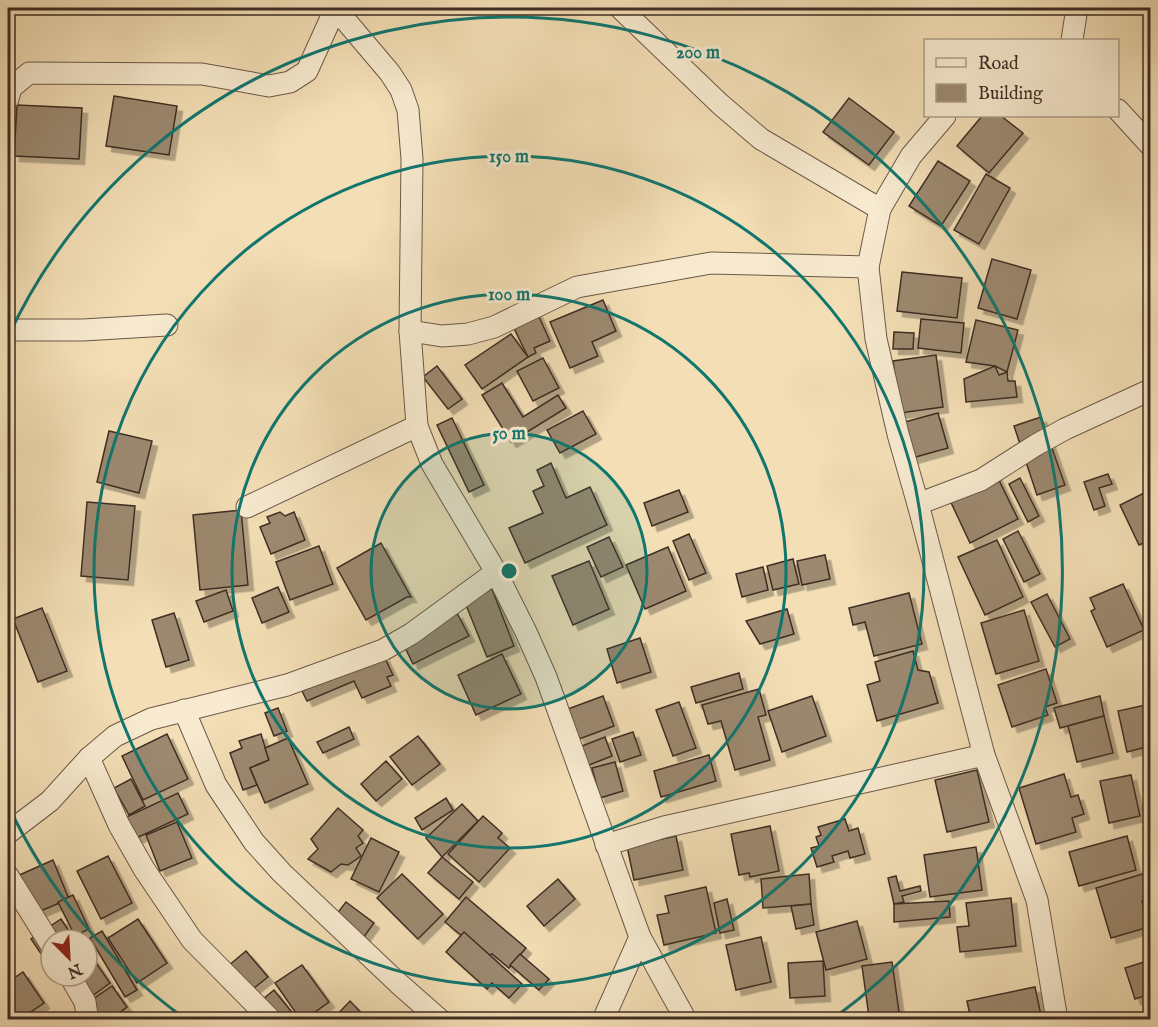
<svg xmlns="http://www.w3.org/2000/svg" width="1158" height="1027" viewBox="0 0 1158 1027" font-family="'IM FELL English',serif">
  <style>
    .building { fill: #9c896f; stroke: #3e2d24; stroke-width: 1.5; filter: url(#shadow) }
    .lines { fill: none; stroke-linecap: round; stroke-linejoin: round }
    .minor-casing { stroke: #6b5948; stroke-width: 23 }
    .minor { stroke: #f7eacf; stroke-width: 21 }
    .ring { fill: none; stroke: #0f766e; stroke-width: 3 }
    .centre { fill: #0f766e; stroke: #f7eacf; stroke-width: 3 }
    .ring-label { font-size: 18px; text-anchor: middle; font-weight: bold; fill: #0f766e; stroke: #f7eacf; stroke-width: 6; stroke-linejoin: round; paint-order: stroke }
  </style>
  <defs>
    <filter id="shadow"><feDropShadow dx="5.5" dy="5.5" stdDeviation="0" flood-color="#0004"/></filter>
  </defs>
  <rect width="100%" height="100%" fill="#f3deb5"/>
  <filter id="stains"><feTurbulence type="fractalNoise" baseFrequency=".00333" numOctaves="4"/><feColorMatrix values="0 0 0 0 .2 0 0 0 0 .09 0 0 0 0 .02 0 0 0 .5 -.17"/></filter>
  <radialGradient id="worn" r=".72"><stop offset=".6" stop-color="#630" stop-opacity="0"/><stop offset="1" stop-color="#630" stop-opacity=".3"/></radialGradient>
  <!-- building -->
  <g class="building">
    <path d="M114,96L177,106L169,155L106,146Z"/>
    <path d="M849,98L894,132L869,165L823,132Z"/>
    <path d="M17,105L82,108L79,159L14,156Z"/>
    <path d="M982,116H1001L1023,133L989,173L957,146Z"/>
    <path d="M938,161L970,181L941,226L909,206Z"/>
    <path d="M986,174L1010,188L979,244L954,230Z"/>
    <path d="M992,259L1031,270L1017,319L978,308Z"/>
    <path d="M902,272L962,278L957,318L897,311Z"/>
    <path d="M603,300L616,331L592,342L598,356L570,368L550,322Z"/>
    <path d="M535,308L550,341L534,348L536,353L528,357L510,320Z"/>
    <path d="M921,319L964,323L961,353L918,348Z"/>
    <path d="M976,320L1018,330L1007,372L995,366L966,362Z"/>
    <path d="M894,332L914,333L913,349H893Z"/>
    <path d="M511,334L528,357L482,389L465,365Z"/>
    <path d="M936,355L943,407L900,413L893,361Z"/>
    <path d="M543,358L559,388L533,401L517,371Z"/>
    <path d="M437,366L462,399L448,409L423,377Z"/>
    <path d="M995,366L999,375L1007,372L1008,381H1015L1017,397L966,402L964,379Z"/>
    <path d="M502,383L523,417L558,395L566,408L511,442L482,395Z"/>
    <path d="M583,411L596,434L560,453L547,430Z"/>
    <path d="M938,413L948,448L912,458L901,423Z"/>
    <path d="M1041,417L1065,485L1037,495L1014,426Z"/>
    <path d="M452,418L484,485L469,492L437,425Z"/>
    <path d="M109,431L152,441L139,493L97,482Z"/>
    <path d="M551,463L566,498L590,487L607,525L525,563L509,528L543,513L533,491L544,486L537,470Z"/>
    <path d="M995,472L1018,519L970,543L947,494Z"/>
    <path d="M1108,474L1112,484L1099,488L1105,506L1094,510L1084,482Z"/>
    <path d="M1020,478L1039,516L1028,522L1009,484Z"/>
    <path d="M679,490L688,512L652,526L644,503Z"/>
    <path d="M1146,492L1150,500V540L1139,545L1120,505Z"/>
    <path d="M87,502L135,506L128,580L81,576Z"/>
    <path d="M241,510L248,585L200,590L193,515Z"/>
    <path d="M280,512L285,516L294,512L305,540L271,554L260,527L270,523L267,517Z"/>
    <path d="M1018,531L1040,574L1024,582L1003,539Z"/>
    <path d="M689,534L706,573L689,580L673,541Z"/>
    <path d="M609,537L623,567L601,577L587,547Z"/>
    <path d="M997,540L1023,597L985,615L958,557Z"/>
    <path d="M381,543L411,597H407L366,620L337,568Z"/>
    <path d="M319,546L333,584L290,600L276,562Z"/>
    <path d="M668,547L686,591L645,609L626,565Z"/>
    <path d="M825,555L830,579L802,585L797,561Z"/>
    <path d="M793,559L799,584L773,590L767,566Z"/>
    <path d="M589,561L609,609L573,625L552,576Z"/>
    <path d="M763,567L768,590L742,597L736,574Z"/>
    <path d="M1123,584L1144,630L1107,647L1091,611L1095,609L1090,598Z"/>
    <path d="M278,587L289,612L262,623L252,598Z"/>
    <path d="M492,589L514,646L487,657L464,600Z"/>
    <path d="M226,590L233,611L204,622L196,601Z"/>
    <path d="M909,593L922,644L874,656L865,622L853,625L849,608Z"/>
    <path d="M1047,594L1070,639L1055,647L1031,602Z"/>
    <path d="M42,608L67,671L38,682L13,619Z"/>
    <path d="M787,609L794,634L760,644L746,621Z"/>
    <path d="M1024,610L1039,661L996,674L981,623Z"/>
    <path d="M174,613L189,660L166,667L152,620Z"/>
    <path d="M457,613L469,636L413,664L402,641Z"/>
    <path d="M640,638L651,672L617,683L607,649Z"/>
    <path d="M913,651L918,670L929,672L938,703L877,721L867,685L880,681L875,662Z"/>
    <path d="M502,654L521,694L476,715L458,675Z"/>
    <path d="M384,656L393,675L387,677L391,686L362,698L354,681L307,701L302,691Z"/>
    <path d="M1046,669L1057,703L1045,707L1048,715L1012,727L998,685Z"/>
    <path d="M739,673L743,689L696,703L691,687Z"/>
    <path d="M759,689L766,715L758,717L770,760L735,770L721,721L708,724L702,705Z"/>
    <path d="M603,696L614,726L579,739L568,709Z"/>
    <path d="M812,696L826,736L782,752L768,711Z"/>
    <path d="M1100,696L1104,716L1060,728L1054,708Z"/>
    <path d="M679,702L696,748L673,756L656,710Z"/>
    <path d="M1150,704V746L1127,752L1118,711Z"/>
    <path d="M278,708L287,731L274,736L265,713Z"/>
    <path d="M1104,716L1113,753L1077,762L1068,726Z"/>
    <path d="M349,727L354,739L323,753L317,742Z"/>
    <path d="M633,732L641,755L620,762L612,739Z"/>
    <path d="M167,734L188,779L143,800L122,756Z"/>
    <path d="M261,734L269,760L250,768L257,785L243,790L230,753L242,748L239,741Z"/>
    <path d="M418,736L440,764L412,785L390,757Z"/>
    <path d="M605,737L612,756L584,767L577,748Z"/>
    <path d="M288,738L308,784L265,803L250,768L269,760L265,748Z"/>
    <path d="M709,755L716,781L661,797L654,771Z"/>
    <path d="M386,761L402,779L376,801L361,784Z"/>
    <path d="M615,762L623,791L600,798L592,768Z"/>
    <path d="M977,770L989,822L947,832L935,780Z"/>
    <path d="M1064,774L1071,797L1078,795L1084,814L1072,818L1076,832L1036,844L1019,788Z"/>
    <path d="M1131,775L1140,816L1109,823L1100,781Z"/>
    <path d="M131,779L145,806L129,815L114,788Z"/>
    <path d="M178,793L188,814L130,841L120,820Z"/>
    <path d="M446,798L453,810L422,830L415,818Z"/>
    <path d="M462,804L478,821L442,857L426,838Z"/>
    <path d="M338,808L363,830L358,836L363,843L356,848L361,856L348,865L341,864L331,872L308,859L318,849L311,839Z"/>
    <path d="M483,816L502,833L498,838L510,848L479,882L448,854Z"/>
    <path d="M845,819L849,831L858,828L865,854L850,858L848,851L832,856L834,862L817,867L811,848L819,846L816,837L821,835L818,827Z"/>
    <path d="M177,822L192,858L160,871L146,835Z"/>
    <path d="M770,826L779,871L750,877L749,873L739,875L731,834Z"/>
    <path d="M676,836L683,870L634,880L627,846Z"/>
    <path d="M1127,836L1136,870L1079,886L1069,852Z"/>
    <path d="M371,838L399,852L379,892L351,879Z"/>
    <path d="M976,847L982,890L930,897L924,855Z"/>
    <path d="M108,856L132,903L101,919L77,871Z"/>
    <path d="M442,857L473,882L459,899L428,873Z"/>
    <path d="M53,860L69,899L31,915L15,877Z"/>
    <path d="M1149,872L1150,899L1142,901L1149,927L1111,938L1096,888Z"/>
    <path d="M402,874L443,914L418,939L377,898Z"/>
    <path d="M809,874L811,904L763,908L761,879Z"/>
    <path d="M896,876L900,891L920,886L921,891L902,896L904,902L894,904L888,878Z"/>
    <path d="M558,879L575,899L544,926L527,906Z"/>
    <path d="M706,887L716,933L664,945L657,915L669,913L665,896Z"/>
    <path d="M73,895L89,929L75,936L58,902Z"/>
    <path d="M466,897L526,948L509,968L492,954L487,957L445,922Z"/>
    <path d="M1011,898L1016,946L960,952L957,927L969,926L966,903Z"/>
    <path d="M727,899L734,930L720,933L714,903Z"/>
    <path d="M949,901L950,917L894,922V904Z"/>
    <path d="M346,902L374,923L358,945L329,924Z"/>
    <path d="M811,904L814,925L796,929L791,906Z"/>
    <path d="M61,919L75,940H51V958L46,961L31,939Z"/>
    <path d="M138,919L167,963L137,983L108,938Z"/>
    <path d="M857,921L867,959L826,970L816,932Z"/>
    <path d="M102,931L137,990L125,997L90,938Z"/>
    <path d="M464,932L522,984L509,998L492,983L487,989L446,952Z"/>
    <path d="M761,937L771,982L736,990L726,945Z"/>
    <path d="M87,950L110,983L85,1001L66,976H87Z"/>
    <path d="M246,951L268,977L249,992L228,966Z"/>
    <path d="M520,954L549,979L539,990L510,965Z"/>
    <path d="M1150,960V994L1135,999L1125,968Z"/>
    <path d="M823,961L825,996L790,998L788,963Z"/>
    <path d="M892,962L899,1012L869,1017L862,966Z"/>
    <path d="M302,965L329,1002L304,1020H301L275,983Z"/>
    <path d="M23,972L44,1003L19,1020H8V982Z"/>
    <path d="M112,986L127,1007L110,1020H96L86,1004Z"/>
    <path d="M1035,987L1042,1020H971L967,1001Z"/>
    <path d="M274,990L298,1020H280L263,999Z"/>
    <path d="M350,1001L368,1020H332Z"/>
  </g>
  <g class="lines">
    <defs>
      <g id="minor">
        <path d="M335,8L390,73L401,90L408,110L412,159L410,331L417,426L432,464L496,572L526,632L546,677L640,937L686,1020"/>
        <path d="M620,8L720,104L761,139L880,209"/>
        <path d="M1072,40L1077,8"/>
        <path d="M8,99L11,88L29,73L202,74L269,86L290,82L307,71L335,9"/>
        <path d="M1118,110L1150,145"/>
        <path d="M945,116L911,156L880,209L868,267L876,339L898,434L918,504L984,755L1037,900L1057,1020"/>
        <path d="M8,330H83L167,325"/>
        <path d="M410,331L442,336L468,334L494,327L577,287L711,263L868,267"/>
        <path d="M918,504L981,480L1036,445L1065,429L1150,390"/>
        <path d="M247,507L417,426"/>
        <path d="M184,710L216,785L254,842L282,873L398,983L440,1020"/>
        <path d="M89,758L119,825L144,869L192,940L271,1020"/>
        <path d="M8,833L50,801L89,758L115,736L151,719L287,685L383,650L411,634L496,572"/>
        <path d="M606,845L664,827L984,755"/>
        <path d="M8,876L51,945"/>
        <path d="M70,976L85,1002L87,1015L83,1020"/>
        <path d="M603,1020L640,937"/>
      </g>
    </defs>
    <!-- minor casing -->
    <use href="#minor" class="minor-casing"/>
    <!-- minor -->
    <use href="#minor" class="minor"/>
  </g>
  <!-- distance rings -->
  <circle cx="509" cy="571" r="138" fill="#0f766e" fill-opacity=".12"/>
  <g class="ring">
    <circle cx="509" cy="571" r="138"/>
    <circle cx="509" cy="571" r="277"/>
    <circle cx="509" cy="571" r="415"/>
    <path d="M184 1018A553 553 0 0 1 8 805M8 337A553 553 0 1 1 834 1018"/>
  </g>
  <circle cx="509" cy="571" r="9" class="centre"/>
  <g class="ring-label">
    <text x="698" y="58">200 m</text>
    <text x="509" y="162">150 m</text>
    <text x="509" y="300">100 m</text>
    <text x="509" y="439">50 m</text>
  </g>
  <!-- margin -->
  <rect width="1158" height="1027" fill="none" stroke="#f3deb5" stroke-width="30"/>
  <rect x="9" y="9" width="1140" height="1009" fill="none" stroke="#3e2d24" stroke-width="3"/>
  <rect x="15" y="15" width="1128" height="997" fill="none" stroke="#3e2d24" stroke-width="1.5"/>
  <!-- legend -->
  <rect x="924" y="39" width="195" height="78" fill="#f7eacf" stroke="#ad9e8b" stroke-width="1.5"/>
  <rect x="936" y="58" width="30" height="9" fill="#f7eacf" stroke="#ad9e8b" stroke-width="1.5"/>
  <text x="978" y="69" font-size="18" fill="#3e2d24">Road</text>
  <rect x="936" y="84" width="30" height="18" fill="#9c896f" stroke="#ad9e8b" stroke-width="1.5"/>
  <text x="978" y="99" font-size="18" fill="#3e2d24">Building</text>
  <!-- north arrow -->
  <g transform="translate(69 958) rotate(156)"><circle r="28" fill="#f7eacf" stroke="#ad9e8b" stroke-width="1.5"/>
  <path d="M0-4.5L10 22L0 15L-10 22Z" fill="#8f2418"/>
  <text y="-9" font-size="16" font-weight="bold" text-anchor="middle" fill="#3e2d24">N</text>
  </g>
  <rect width="100%" height="100%" filter="url(#stains)"/>
  <rect width="100%" height="100%" fill="url(#worn)"/>
</svg>
